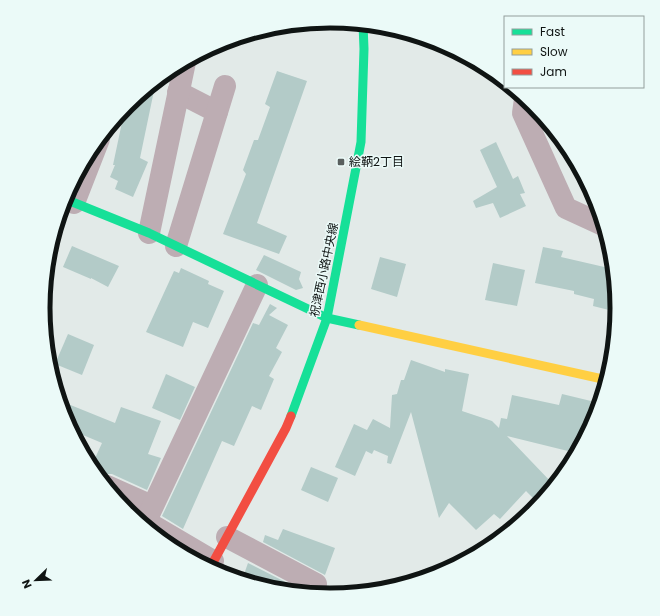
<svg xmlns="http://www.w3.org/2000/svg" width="660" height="616" viewBox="0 0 660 616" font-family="Poppins,'Noto Sans JP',sans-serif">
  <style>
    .building { fill: #b3cbc8 }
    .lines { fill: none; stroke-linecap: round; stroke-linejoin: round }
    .street { stroke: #bdadb3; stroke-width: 22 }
    .fast { stroke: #16e098; stroke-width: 9 }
    .slow { stroke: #ffcf43; stroke-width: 9 }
    .jam { stroke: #f24e42; stroke-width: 9 }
    .poi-dot { fill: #595f5e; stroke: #ebfaf8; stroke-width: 1.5 }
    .labels { text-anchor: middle; stroke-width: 3; stroke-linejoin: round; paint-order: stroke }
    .poi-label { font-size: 12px; fill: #0f1413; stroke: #ebfaf8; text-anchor: start }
    .street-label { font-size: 12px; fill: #0f1413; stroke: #ebfaf8 }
    .rim { fill: none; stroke: #0f1413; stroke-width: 5 }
  </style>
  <rect width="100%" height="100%" fill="#e2eae8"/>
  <!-- building -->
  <g class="building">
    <path d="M277,71L307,81L257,223L287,236L279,254L223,234L246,174L243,170L254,140H258L270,107L265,104Z"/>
    <path d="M156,81L140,158L148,162L133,197L115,189L118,181L110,177L115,165H113L125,108Z"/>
    <path d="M496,142L513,179L518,176L525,193L520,194L526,206L500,218L493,203L476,208L473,201L497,187L480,150Z"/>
    <path d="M72,246L119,266L108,287L91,278V279L63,267Z"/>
    <path d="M543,247L563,251L561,257L613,269L617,312L593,306L594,299L574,294V291L535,283Z"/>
    <path d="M264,255L301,272L299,279L303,288L296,290L256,270Z"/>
    <path d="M380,257L406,264L397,297L371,289Z"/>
    <path d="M493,263L525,270L517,306L485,300Z"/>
    <path d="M181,268L209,281L208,284L224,291L208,328L193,322L183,347L146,332L174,271L179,273Z"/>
    <path d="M270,304L277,308L269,315L288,325L276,348L282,352L269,376L274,379L261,410L252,406L234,446L222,441L183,529L162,516L253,323L259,325Z"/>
    <path d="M68,334L94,345L82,375L55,364Z"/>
    <path d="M411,360L445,372V369L469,374L462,411L492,421L499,428L501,418L507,419L512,395L559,405L562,394L591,401L579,448L576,453L507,436L552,483L535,500L526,491L500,519L494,514L476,530L449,503L439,518L411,412L391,464L387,463L388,456L374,450L372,454L366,451L355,476L335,467L354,424L367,430L373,419L390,428L392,395L397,394L401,380H404Z"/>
    <path d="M166,374L195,387L180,420L152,408Z"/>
    <path d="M68,404L115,423L121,407L161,421L148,454L161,458L147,490L112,474H105L99,477L91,467L102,443L71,430L64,414Z"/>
    <path d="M311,467L338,478L328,502L301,490Z"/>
    <path d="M283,529L335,548L325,575L263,542L265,535L278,540Z"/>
    <path d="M248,563L301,590V592L274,589L242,580Z"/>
  </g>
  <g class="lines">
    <!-- street -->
    <g class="street">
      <path d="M178,92L217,112"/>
      <path d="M525,99L523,113L566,208L603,225"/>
      <path d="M74,203L99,139"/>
      <path d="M149,233L185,62"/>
      <path d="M176,246L225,86"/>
      <path d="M107,486L152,506"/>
      <path d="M145,521L213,561"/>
      <path d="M144,525L257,285"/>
      <path d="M227,537L316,584"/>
    </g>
    <!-- fast -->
    <g class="fast">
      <path d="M65,199L149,233L327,318L359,325"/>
      <path d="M291,416L327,318L361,142L364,49L363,24"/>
    </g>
    <!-- slow -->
    <path class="slow" d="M359,325L607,380"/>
    <!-- jam -->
    <path class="jam" d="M210,568L286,428L291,416"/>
  </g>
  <!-- markers -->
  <rect class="poi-dot" x="337" y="158" width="8" height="8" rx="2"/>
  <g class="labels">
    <!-- poi labels -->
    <g class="poi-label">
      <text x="349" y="166">絵鞆2丁目</text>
    </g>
    <!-- street labels -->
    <g class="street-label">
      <text transform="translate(324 270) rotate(-78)" y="4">祝津西小路中央線</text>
    </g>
  </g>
  <!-- crop -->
  <path d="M0 0H660V616H0ZM50 308a280 280 0 1 1 560 0a280 280 0 1 1-560 0Z" fill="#ebfaf8" fill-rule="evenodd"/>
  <path class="rim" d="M50 308a280 280 0 1 1 560 0a280 280 0 1 1-560 0Z"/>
  <!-- legend -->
  <rect x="504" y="16" width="140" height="72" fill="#ebfaf8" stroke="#939e9c"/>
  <rect x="512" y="29" width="20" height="6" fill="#16e098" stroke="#939e9c"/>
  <text x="540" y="36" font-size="12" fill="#0f1413">Fast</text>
  <rect x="512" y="49" width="20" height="6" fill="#ffcf43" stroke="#939e9c"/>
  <text x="540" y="56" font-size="12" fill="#0f1413">Slow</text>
  <rect x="512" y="69" width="20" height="6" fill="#f24e42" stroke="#939e9c"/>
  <text x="540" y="76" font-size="12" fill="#0f1413">Jam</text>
  <!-- north arrow -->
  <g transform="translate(36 580) rotate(247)" stroke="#ebfaf8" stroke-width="3" paint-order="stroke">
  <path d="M0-3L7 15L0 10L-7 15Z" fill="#0f1413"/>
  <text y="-6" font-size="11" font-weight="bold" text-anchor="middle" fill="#0f1413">N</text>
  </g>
</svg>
